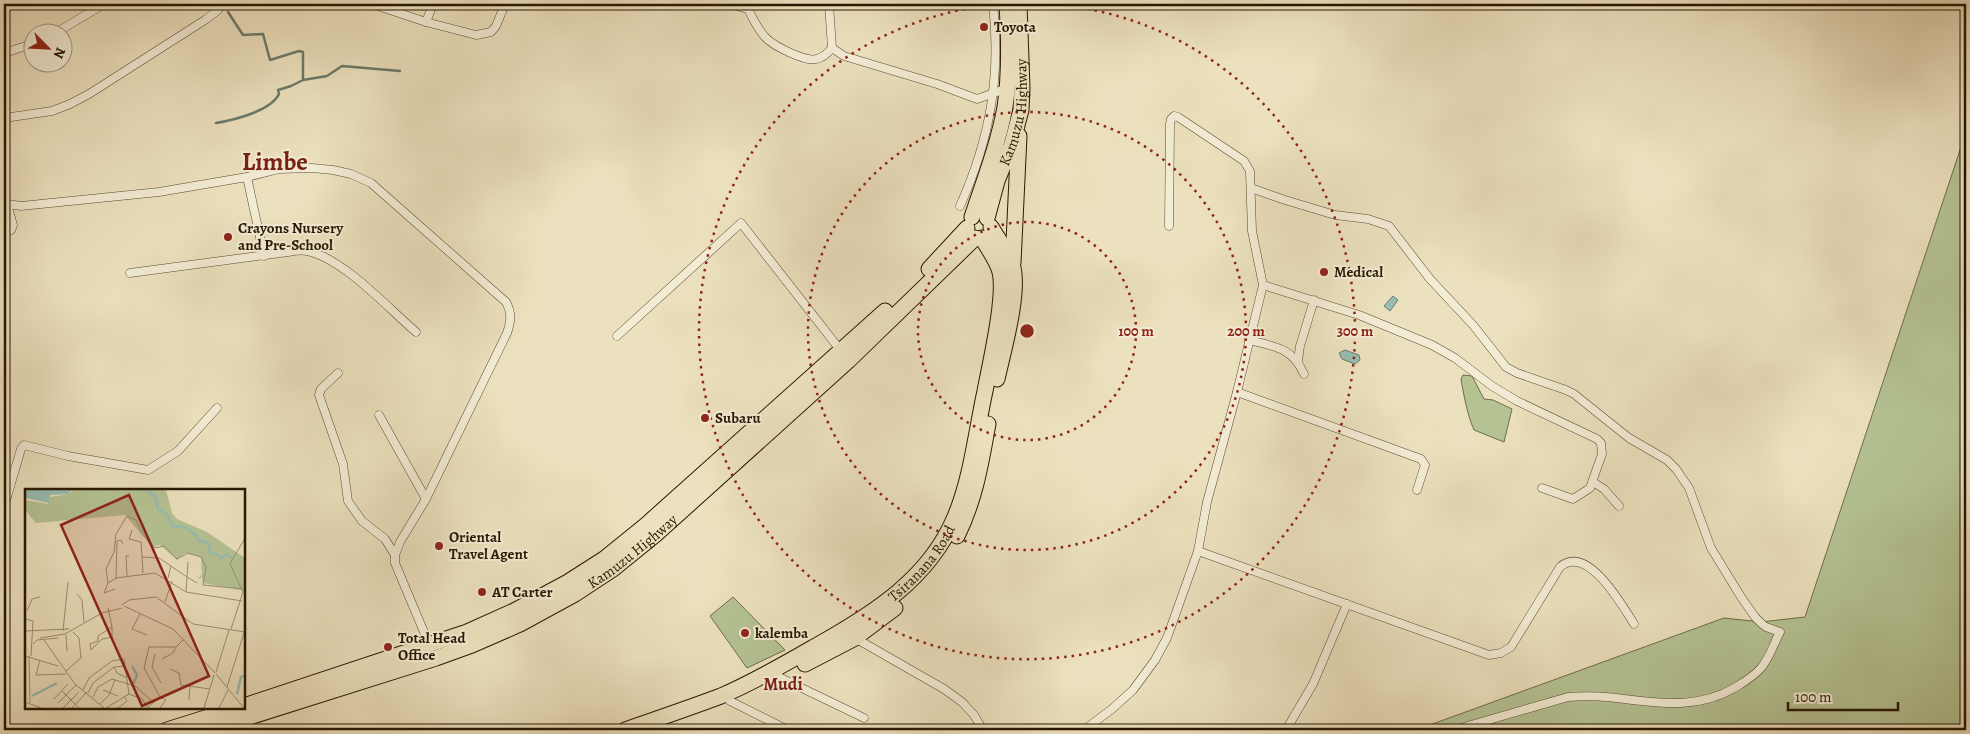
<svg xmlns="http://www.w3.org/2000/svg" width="1970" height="734" viewBox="0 0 1970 734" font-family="Alegreya,serif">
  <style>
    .green { fill: #b5c393; stroke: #6e6d4a }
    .water { fill: #99bdb3; stroke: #6b7b6c }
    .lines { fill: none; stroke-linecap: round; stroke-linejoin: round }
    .stream { stroke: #6b7b6c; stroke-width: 2.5 }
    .street-casing { stroke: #584a30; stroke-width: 9 }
    .highway-casing { stroke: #271701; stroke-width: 17 }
    .street { stroke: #f3ecd5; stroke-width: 8 }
    .highway { stroke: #ece1be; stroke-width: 15 }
    .ring { fill: none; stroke: #8f2418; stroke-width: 2.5; stroke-dasharray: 2.5 5 }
    .poi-dot { fill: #8f2418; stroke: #f3ecd5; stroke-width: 2 }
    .labels { text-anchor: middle; stroke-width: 4; stroke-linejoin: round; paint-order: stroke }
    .poi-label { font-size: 15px; font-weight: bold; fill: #271701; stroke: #f3ecd5; text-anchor: start }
    .street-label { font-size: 15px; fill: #271701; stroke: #f3ecd5 }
    .quarter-label { font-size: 18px; font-weight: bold; fill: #7a1f14; stroke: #f3ecd5 }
    .town-label { font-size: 25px; font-weight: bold; fill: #7a1f14; stroke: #f3ecd5 }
    .inset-river { fill: none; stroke: #99bdb3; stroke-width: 2.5 }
    .inset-road { fill: none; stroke: #9d9072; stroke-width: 1 }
    .view { fill: #8f2418; fill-opacity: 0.15; stroke: #8f2418; stroke-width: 2.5 }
    .inset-edge { fill: none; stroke: #271701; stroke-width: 2.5 }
    .centre { fill: #8f2418; stroke: #f3ecd5; stroke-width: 2.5 }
    .ring-label { font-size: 15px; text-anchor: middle; font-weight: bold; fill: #8f2418; stroke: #f3ecd5; stroke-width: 4; stroke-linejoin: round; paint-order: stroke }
  </style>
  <rect width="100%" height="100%" fill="#ece1be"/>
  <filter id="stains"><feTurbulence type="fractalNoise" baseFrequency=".004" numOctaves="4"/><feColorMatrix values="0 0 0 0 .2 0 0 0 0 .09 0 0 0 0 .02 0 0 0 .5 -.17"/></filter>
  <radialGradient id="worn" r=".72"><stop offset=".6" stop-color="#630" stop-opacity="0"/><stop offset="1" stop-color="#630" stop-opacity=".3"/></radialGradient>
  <!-- green -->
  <g class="green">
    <path d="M1966,132V730H1416L1724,618L1761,622L1805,617Z"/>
    <path d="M1463,375L1472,376L1484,399L1493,400L1512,409L1504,442L1474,430C1467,414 1464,396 1461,379Z"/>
    <path d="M733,597L785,650L747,668L710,616Z"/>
  </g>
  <!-- water -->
  <g class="water">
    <path d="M1393,296L1398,300L1390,311L1384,306Z"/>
    <path d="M1345,350L1359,355L1360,360L1355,364L1342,359L1339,353Z"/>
  </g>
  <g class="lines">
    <!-- stream -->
    <g class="stream">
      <path d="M228,12L243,35L263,34L270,60L299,51L303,52V80L327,76L342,66L400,71"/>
      <path d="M216,123C234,120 271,111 279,94L278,90L291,86L303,80"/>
    </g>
    <defs>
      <g id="street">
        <path d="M372,4L426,22L476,35L491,32L496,26L505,4"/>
        <path d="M729,4L748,9"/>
        <path d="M747,4C748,12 760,32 766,38C774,46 805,62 816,59C823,58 828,53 832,48"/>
        <path d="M829,4L832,48L844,56L937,84L977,99L1008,88"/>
        <path d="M426,22L433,4"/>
        <path d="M57,32L104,4"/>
        <path d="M4,53L32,44"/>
        <path d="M4,118L52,111L70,104L89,94L205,20L218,10L222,4"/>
        <path d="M247,177L264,256"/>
        <path d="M1251,188L1285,200L1335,215L1368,219L1389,226L1430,279L1473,325L1506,367L1517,373L1566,390L1574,394L1629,438L1667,460L1676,469L1689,488L1711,548L1741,597L1755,617L1761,623L1766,627L1780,632C1774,643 1769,660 1760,669C1754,676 1744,682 1736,687C1681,720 1626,691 1568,697L1454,730"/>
        <path d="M4,200L7,204L21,206L159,192L247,177L279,169L312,168L333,170L351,174L371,183L506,302C512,313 511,321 507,333L426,499L400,542L395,555V563L429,644"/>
        <path d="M960,206C990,139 1001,77 993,4"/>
        <path d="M4,231L11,230L13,225L7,204"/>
        <path d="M130,273L288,252C294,251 301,250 307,251C343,258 388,308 416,332"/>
        <path d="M1263,285L1359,315L1432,345L1455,358L1492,386L1517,401L1597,439L1601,443L1602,454L1590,488L1573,499L1542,488"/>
        <path d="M617,336L741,223L841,351"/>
        <path d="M1249,340C1275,347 1292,347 1304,374"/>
        <path d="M1298,360L1300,346L1314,300"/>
        <path d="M338,373L321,389L319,395L343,464L348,501L362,521L385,539L395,555"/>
        <path d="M1237,392L1421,459L1425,465L1417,490"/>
        <path d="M379,415L426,499"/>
        <path d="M1593,482L1604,489L1619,506"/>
        <path d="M4,507L21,449L24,445L68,456L148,470L178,451L217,408"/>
        <path d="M1198,551L1489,655L1501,653L1511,647L1560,567C1587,543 1622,605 1634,624"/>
        <path d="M855,638L944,689L962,702L974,715L983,730"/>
        <path d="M779,677L864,718"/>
        <path d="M730,701L788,730"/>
        <path d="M1084,730L1112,709L1133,690L1155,660L1167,638L1198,551L1207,502L1237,392L1263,285L1252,231L1250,171L1244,161L1178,117L1174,116L1171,119L1170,124L1169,226"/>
        <path d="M1286,730L1313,684L1347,604"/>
      </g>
      <g id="highway">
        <path d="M972,217C984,181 998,145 1005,107C1010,74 1009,37 1007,4"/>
        <path id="s1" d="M987,218L997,181L1012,144L1021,110L1022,88L1019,4"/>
        <path d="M991,227C998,239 1007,251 1012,264C1021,289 1003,352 997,379"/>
        <path d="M1013,263L1019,136"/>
        <path d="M929,269L967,228"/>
        <path d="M957,536C975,500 981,463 988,424"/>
        <path d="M805,664L855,638L895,608"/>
        <path d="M244,706L467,632L514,611L568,582L604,559L646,525L885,311"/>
        <path d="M167,730L237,708"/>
        <path id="s2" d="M208,730L436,658L472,645L520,624L575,594L613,569L655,535L848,361L975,238"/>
        <path id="s3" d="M625,730C657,719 689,708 721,696C756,681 788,662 821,643C874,613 929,578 954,519C971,481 976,432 985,391C990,364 1006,296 1000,272C997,260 988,249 982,238"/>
      </g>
    </defs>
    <!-- street casing -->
    <use href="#street" class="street-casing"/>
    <!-- highway casing -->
    <use href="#highway" class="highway-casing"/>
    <!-- street -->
    <use href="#street" class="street"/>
    <!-- highway -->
    <use href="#highway" class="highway"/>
  </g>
  <!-- distance rings -->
  <g class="ring">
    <circle cx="1027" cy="331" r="109"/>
    <circle cx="1027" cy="331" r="219"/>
    <path d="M1050 4A328 328 0 1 1 1004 4"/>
  </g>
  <!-- markers -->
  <g class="poi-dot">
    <circle cx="984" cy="27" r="5"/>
    <circle cx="228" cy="237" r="5"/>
    <circle cx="1324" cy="272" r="5"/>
    <circle cx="705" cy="418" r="5"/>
    <circle cx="439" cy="546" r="5"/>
    <circle cx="482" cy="592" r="5"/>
    <circle cx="745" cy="633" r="5"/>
    <circle cx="388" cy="647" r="5"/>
  </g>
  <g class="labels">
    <!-- poi labels -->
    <g class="poi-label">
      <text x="994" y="32">Toyota</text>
      <text x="238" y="233">Crayons Nursery<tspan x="238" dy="17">and Pre-School</tspan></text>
      <text x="1334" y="277">Medical</text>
      <text x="715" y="423">Subaru</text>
      <text x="449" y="542">Oriental<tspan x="449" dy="17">Travel Agent</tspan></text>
      <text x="492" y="597">AT Carter</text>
      <text x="755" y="638">kalemba</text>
      <text x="398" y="643">Total Head<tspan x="398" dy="17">Office</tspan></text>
    </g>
    <!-- street labels -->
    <g class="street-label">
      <text dy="5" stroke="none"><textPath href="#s1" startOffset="110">Kamuzu Highway</textPath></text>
      <text dy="5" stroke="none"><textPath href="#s2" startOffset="464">Kamuzu Highway</textPath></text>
      <text dy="5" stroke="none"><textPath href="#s3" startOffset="345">Tsiranana Road</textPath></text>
    </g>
    <!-- quarter labels -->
    <g class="quarter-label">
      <text x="783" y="690">Mudi</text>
    </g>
    <!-- town labels -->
    <g class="town-label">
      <text x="275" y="170">Limbe</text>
    </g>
  </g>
  <!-- overview -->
  <g transform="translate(25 489)">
    <rect width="220" height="220" fill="#ece1be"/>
    <path d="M48,1H141L147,24L152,30L182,43L220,69V102L178,94L177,88L174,90L170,85L174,89L177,85L176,68L160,64L152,71L135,56L127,58L100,26L11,34L0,21V11L23,15L25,8L44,5Z" fill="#b5c393"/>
    <path d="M0,1H47L43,5L25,6L24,14L0,9Z" fill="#99bdb3"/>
    <path class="inset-river" d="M114,1H122L131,8L133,20L142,25L147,37L160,38L171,46L173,51L183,54L186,65L189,64L196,69L202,65L207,69M107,177L112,186L108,195M212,205L216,188L220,186M7,207L32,194"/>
    <path class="inset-road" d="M107,41L104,50L116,53L118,84M117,68L134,69L146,77M163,73L162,88L172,94M102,87L101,67H104M91,89L92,52L96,51L98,55M143,89L146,77L162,88L161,103M83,94L91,89L130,84L161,103L217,112M90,100L79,104L83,94L81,80L89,63L91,45L102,27L111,31L117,44L130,59L139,57L152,70L163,64L176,68L181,78L178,96L218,100M52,105L57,111L59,133M140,113L147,92M97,116L104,111L131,108L168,135L220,143M99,117L148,140L190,184M2,122L7,110L15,108M115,125L107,140L122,146M0,130L8,132L6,167M206,140L218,103L205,75L220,49M0,142L44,140M38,142L43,93M41,146L42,162M15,149L40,145L77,124L97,119M19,151L50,195L79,219M8,155L12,151L33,149M66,161L65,155L73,152V147L87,138L83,119M66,161L77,150L87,148V138M130,165L127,178L136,194M0,167L33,177M4,167L5,214M137,170L148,164L151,158M15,171L11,186L41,185M89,178L92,184L102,189M145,180L154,184L156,196L185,200M41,182L56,169L54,149L48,143M191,183L204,141M191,185L219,219M202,198L219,144M58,201L64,189L87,172L99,170L104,205M78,201L93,207M37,202L54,219M63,204L68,194L89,178L101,177M68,208L73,198L87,190L110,197L129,214M135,208L141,211L135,219M29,210L43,195M164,211L165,196M0,213L16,219M33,214L51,196M75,215L84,206L90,191M123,218L135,208L119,179L124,158H151L158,151M38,219L54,203M47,219L62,203M81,219L104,205L117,210L123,219M93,219L102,212L99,207M179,219L189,186M194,219L203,201"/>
    <path class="view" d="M104,6L184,187L117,217L36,36Z"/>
    <rect width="220" height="220" class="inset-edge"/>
  </g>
  <circle cx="1027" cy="331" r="8" class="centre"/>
  <g class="ring-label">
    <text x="1136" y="336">100 m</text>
    <text x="1246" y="336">200 m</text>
    <text x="1355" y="336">300 m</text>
  </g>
  <!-- margin -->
  <rect width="1970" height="734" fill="none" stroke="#ece1be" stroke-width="20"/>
  <rect x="5" y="5" width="1960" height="724" fill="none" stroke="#271701" stroke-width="2.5"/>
  <rect x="10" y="10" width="1950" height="714" fill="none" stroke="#271701"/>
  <!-- north arrow -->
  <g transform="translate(48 48) rotate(114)"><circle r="24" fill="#f3ecd5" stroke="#a19780"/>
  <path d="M0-4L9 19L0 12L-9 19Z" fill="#8f2418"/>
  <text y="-8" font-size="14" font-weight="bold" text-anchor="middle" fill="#271701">N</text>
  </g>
  <!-- scale -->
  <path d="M1788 702v8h110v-8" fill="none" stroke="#271701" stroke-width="2.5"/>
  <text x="1795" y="702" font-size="15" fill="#271701" stroke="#f3ecd5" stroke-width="4" paint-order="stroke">100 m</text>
  <rect width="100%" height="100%" filter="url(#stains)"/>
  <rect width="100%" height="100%" fill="url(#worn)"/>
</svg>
